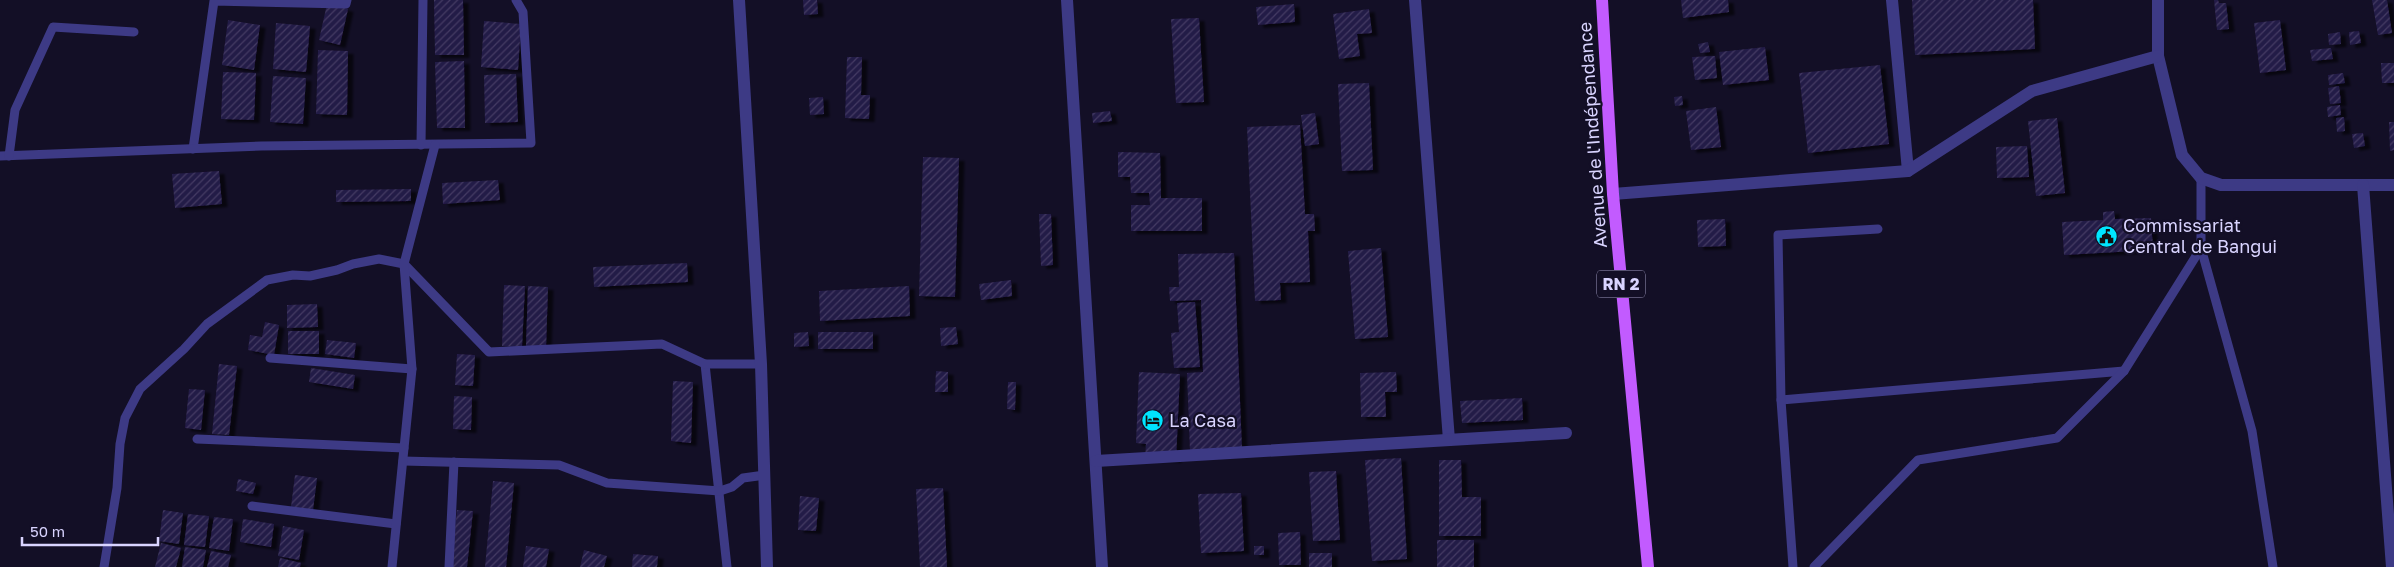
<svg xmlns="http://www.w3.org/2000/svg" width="2394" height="567" viewBox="0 0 2394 567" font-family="'Golos Text',sans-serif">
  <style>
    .building { fill: url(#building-hatch); filter: url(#shadow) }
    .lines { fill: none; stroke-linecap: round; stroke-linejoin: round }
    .service { stroke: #3d3a85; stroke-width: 9 }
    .minor { stroke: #3d3a85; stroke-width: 12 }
    .primary { stroke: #c25bff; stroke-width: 12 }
    .labels { text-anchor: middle; stroke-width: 4.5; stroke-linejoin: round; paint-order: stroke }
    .shield { fill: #130f26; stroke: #9e99be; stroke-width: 1 }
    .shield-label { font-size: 16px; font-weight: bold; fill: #d9d4ff }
    .street-label { font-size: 18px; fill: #d9d4ff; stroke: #130f26 }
    .poi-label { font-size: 18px; fill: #d9d4ff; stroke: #130f26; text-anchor: start }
  </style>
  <defs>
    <pattern id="building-hatch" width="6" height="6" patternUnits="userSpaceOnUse" patternTransform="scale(1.25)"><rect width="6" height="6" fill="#241b47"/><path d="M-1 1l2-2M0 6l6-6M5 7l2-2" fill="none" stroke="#433b63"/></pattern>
    <filter id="shadow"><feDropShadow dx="5.5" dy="3" stdDeviation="1" flood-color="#0009"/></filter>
  </defs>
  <rect width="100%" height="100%" fill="#130f26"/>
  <!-- building -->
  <g class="building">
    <path d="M434,0H463L464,55H435Z"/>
    <path d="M803,0H817L818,14L804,15Z"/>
    <path d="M1681,0H1728L1729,12L1683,18Z"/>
    <path d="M1912,0H2033L2035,49L1915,55Z"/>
    <path d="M2214,0H2218L2219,3H2226L2229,29L2217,30Z"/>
    <path d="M2372,0H2387L2392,33L2378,35Z"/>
    <path d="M327,4L348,9L340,45L319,40Z"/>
    <path d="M1294,4L1295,22L1258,25L1256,7Z"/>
    <path d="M1369,9L1372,33L1357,34L1360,56L1339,59L1333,14Z"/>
    <path d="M1199,18L1204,102L1176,103L1171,19Z"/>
    <path d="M228,20L260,25L254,70L222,65Z"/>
    <path d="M2280,20L2286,70L2260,73L2254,23Z"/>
    <path d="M484,21L521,24L518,70L481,67Z"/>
    <path d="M276,23L310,26L306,72L273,69Z"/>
    <path d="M2359,31L2361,43L2350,45L2349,32Z"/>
    <path d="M2340,32L2341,44L2329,45L2328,34Z"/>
    <path d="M1708,42L1710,52L1700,53L1698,44Z"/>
    <path d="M1765,47L1769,80L1723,85L1719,52Z"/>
    <path d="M2331,48L2333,59L2312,61L2310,50Z"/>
    <path d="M318,50L348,51L347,115L316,114Z"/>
    <path d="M1715,56L1717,78L1695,80L1692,57Z"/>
    <path d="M847,57H862L861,95H870L869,119L845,118Z"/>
    <path d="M464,61L465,128H437L435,62Z"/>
    <path d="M2381,63H2394V83H2382Z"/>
    <path d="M1880,65L1889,144L1808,153L1799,73Z"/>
    <path d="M223,72L256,73L254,120L221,119Z"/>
    <path d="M2343,73L2345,83L2329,85L2328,75Z"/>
    <path d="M516,74L518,122L485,123L484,75Z"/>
    <path d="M273,76L306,78L303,124L270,122Z"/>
    <path d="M1369,83L1373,170L1342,171L1338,84Z"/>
    <path d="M2339,86L2341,103L2330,104L2328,88Z"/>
    <path d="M1682,96L1683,105L1675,106L1674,97Z"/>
    <path d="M823,97L824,114L810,115L809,98Z"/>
    <path d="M2340,105L2341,115L2328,117L2327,107Z"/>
    <path d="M1716,107L1721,147L1691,150L1686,111Z"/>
    <path d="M1110,111L1112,121L1093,123L1092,113Z"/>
    <path d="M1315,113L1319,144L1305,146L1301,115Z"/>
    <path d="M2344,117L2345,131L2337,132L2336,118Z"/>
    <path d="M2057,118L2065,193L2036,196L2028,121Z"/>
    <path d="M2389,122H2394V150L2390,151Z"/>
    <path d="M1300,125L1305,214H1314L1315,231H1308L1310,282L1280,283L1281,300L1255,301L1247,127Z"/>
    <path d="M2363,133L2365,146L2354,148L2352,134Z"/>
    <path d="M2027,146L2029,177L1997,178L1996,147Z"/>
    <path d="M1118,152L1160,153L1161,198H1202V231H1131V205H1150L1149,193H1131L1130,177H1118Z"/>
    <path d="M923,157L959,158L955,297L919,296Z"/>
    <path d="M219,171L222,204L175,208L172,174Z"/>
    <path d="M498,180L500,200L443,204L442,183Z"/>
    <path d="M411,189V201L336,202V190Z"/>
    <path d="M2114,211L2115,219L2151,218L2153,250L2064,255L2062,222L2103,220V212Z"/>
    <path d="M1039,214H1051L1053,265L1041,266Z"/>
    <path d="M1725,219L1726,246L1698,247L1697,220Z"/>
    <path d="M1381,248L1388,337L1355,339L1348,251Z"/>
    <path d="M1234,253L1242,450L1190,452L1187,373L1203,372L1201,300L1170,301L1169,287H1179L1178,254Z"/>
    <path d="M687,263L688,282L594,287L593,267Z"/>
    <path d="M1011,280L1012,296L981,300L979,284Z"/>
    <path d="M504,285L525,286L522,347L502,346Z"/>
    <path d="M528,286L548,287L546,348L526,346Z"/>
    <path d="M909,286L910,316L820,321L819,291Z"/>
    <path d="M1195,302L1200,367L1174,368L1171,333L1179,332L1177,303Z"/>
    <path d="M317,304L318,327L287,328V305Z"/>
    <path d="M265,322L279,325L274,355L248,350L250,335L262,337Z"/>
    <path d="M956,327L958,344L941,346L940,328Z"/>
    <rect x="288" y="331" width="31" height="23"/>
    <path d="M808,332L809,346L794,347V333Z"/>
    <rect x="818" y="332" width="55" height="17"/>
    <path d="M327,340L356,343L354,358L325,354Z"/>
    <path d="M457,354L475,355L473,386L455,385Z"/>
    <path d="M219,364L237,366L229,435L212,434Z"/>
    <path d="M311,368L355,375L353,389L309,382Z"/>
    <path d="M936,371L948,372V392H935Z"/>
    <path d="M1139,372L1180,374L1176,460L1145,458L1146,444L1136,443Z"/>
    <path d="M1396,372L1397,392H1385L1386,417H1361L1360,373Z"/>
    <path d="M673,381L693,382L691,443L671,441Z"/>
    <path d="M1008,382H1016L1015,410L1007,409Z"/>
    <path d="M189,389L205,390L201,430L185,428Z"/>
    <path d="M454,396L472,397L471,430L453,429Z"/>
    <path d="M1522,398L1523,420L1462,423L1460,401Z"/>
    <path d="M1401,458L1407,559L1372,561L1365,460Z"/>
    <path d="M1439,460H1461L1462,497H1481V536H1439Z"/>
    <path d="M1336,471L1340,540L1313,541L1309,472Z"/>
    <path d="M295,475L317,478L313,510L291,507Z"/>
    <path d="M238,479L256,483L253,494L236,491Z"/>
    <path d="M493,481L514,483L506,567H485Z"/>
    <path d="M943,488L947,567H920L916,489Z"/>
    <path d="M1241,493L1244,551L1201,553L1198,494Z"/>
    <path d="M800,496L819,498L816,531L798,530Z"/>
    <path d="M163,510L183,513L179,544L159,541Z"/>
    <path d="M457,510L473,511L467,567H451Z"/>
    <path d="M188,514L209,516L205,547L184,545Z"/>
    <path d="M214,517L233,519L229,551L209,548Z"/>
    <path d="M243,519L274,524L271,547L240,542Z"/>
    <path d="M283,526L304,530L299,560L278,556Z"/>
    <path d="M1300,532L1301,565H1279L1278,533Z"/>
    <rect x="1437" y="540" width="37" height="27"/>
    <path d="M161,543L181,548L176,567H155Z"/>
    <path d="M526,546L549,549L546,567H523Z"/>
    <rect x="1254" y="546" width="10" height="9"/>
    <path d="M185,547L206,550L203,567H182Z"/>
    <path d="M584,550L607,556L604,567H580Z"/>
    <path d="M211,551L231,555L228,567H207Z"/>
    <rect x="1309" y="553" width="23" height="14"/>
    <path d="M633,554L658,556L657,567H632Z"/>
    <path d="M280,558L301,563L300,567H278Z"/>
  </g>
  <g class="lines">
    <!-- service -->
    <g class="service">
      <path d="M421,145L423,0"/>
      <path d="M193,149L214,1L346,4L347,0"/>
      <path d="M0,156L261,146L531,143L523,12L516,0"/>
      <path d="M9,156L15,110L53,27L134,32"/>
      <path d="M2201,178V248L2252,431L2273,567"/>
      <path d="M270,358L412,369"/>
      <path d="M705,364L727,567"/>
      <path d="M1781,400L2124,371"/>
      <path d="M197,439L404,448"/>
      <path d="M403,461L559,465L607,483L720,491L732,487L743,478L765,475"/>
      <path d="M252,506L396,524"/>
      <path d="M104,567L117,488L120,444L125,418L140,389L184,349L207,324L267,280L293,275L310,276L337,270L353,264L379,259L404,264L489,352L662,344L705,364H761"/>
      <path d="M392,567L412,369L404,264L435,145"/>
      <path d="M449,567L454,462"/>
      <path d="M1793,567L1781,400L1778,235L1878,229"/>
      <path d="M1814,567L1918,460L2057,438L2124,371L2201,248"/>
    </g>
    <!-- minor -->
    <g class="minor">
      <path d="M739,0L761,364L767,567"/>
      <path d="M1067,0L1102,567"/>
      <path d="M1415,0L1449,440"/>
      <path d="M1892,0L1908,171"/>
      <path d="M2158,0V56L2182,155L2201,178L2221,185H2394"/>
      <path d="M2363,185L2392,567"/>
      <path d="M1613,194L1908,171L2032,91L2158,56"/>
      <path d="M1096,461L1566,433"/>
    </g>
    <!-- primary -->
    <path class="primary" d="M1602,0L1613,194L1648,567"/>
  </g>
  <!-- icons -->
  <defs>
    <symbol id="civic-disc" viewBox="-11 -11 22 22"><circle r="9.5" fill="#00e5ff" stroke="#130f26"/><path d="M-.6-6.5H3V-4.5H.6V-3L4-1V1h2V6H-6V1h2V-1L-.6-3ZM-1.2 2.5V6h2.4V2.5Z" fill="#111"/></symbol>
    <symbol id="hotel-disc" viewBox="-11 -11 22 22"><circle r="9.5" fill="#00e5ff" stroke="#130f26"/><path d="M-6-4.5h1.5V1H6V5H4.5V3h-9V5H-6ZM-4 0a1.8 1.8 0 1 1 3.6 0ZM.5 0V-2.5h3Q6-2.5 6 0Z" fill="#111"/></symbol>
  </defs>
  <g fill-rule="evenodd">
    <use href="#civic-disc" x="2094" y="224" width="25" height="25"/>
    <use href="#hotel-disc" x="1140" y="408" width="25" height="25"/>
  </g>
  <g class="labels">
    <!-- shield labels -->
    <rect class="shield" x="1597" y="270.5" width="48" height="27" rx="4"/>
    <g class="shield-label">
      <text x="1621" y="290">RN 2</text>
    </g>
    <!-- street labels -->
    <g class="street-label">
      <text transform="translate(1593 135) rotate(-94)" y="6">Avenue de l'Indépendance</text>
    </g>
    <!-- poi labels -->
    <g class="poi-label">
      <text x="2123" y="232">Commissariat<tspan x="2123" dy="21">Central de Bangui</tspan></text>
      <text x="1169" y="427">La Casa</text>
    </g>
  </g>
  <!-- scale -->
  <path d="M22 537v8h136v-8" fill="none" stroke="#d9d4ff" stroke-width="2.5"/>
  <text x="30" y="537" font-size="15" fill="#d9d4ff" stroke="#130f26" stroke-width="4" paint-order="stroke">50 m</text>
</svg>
